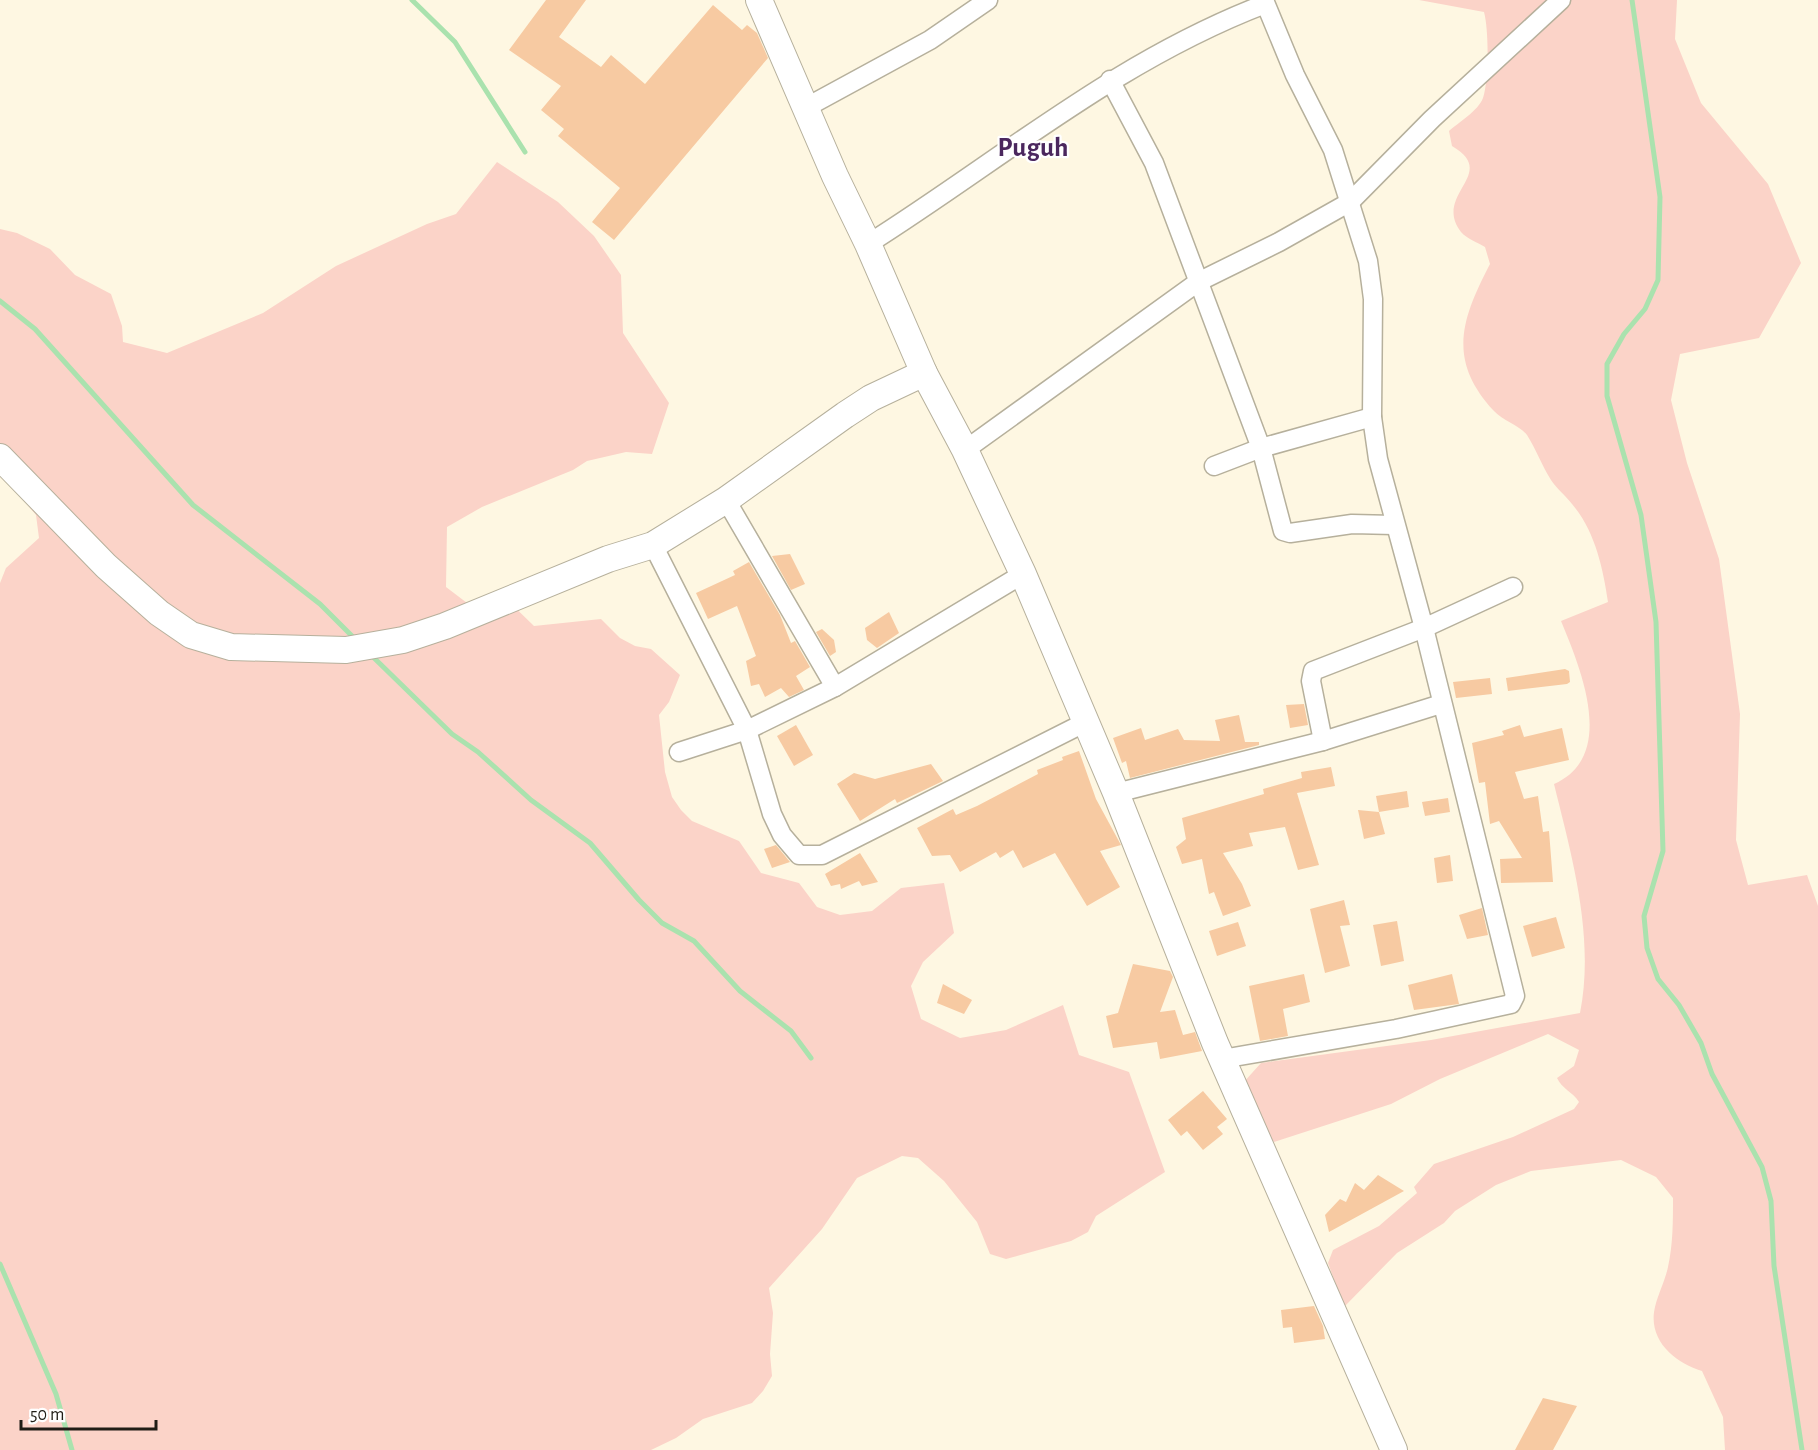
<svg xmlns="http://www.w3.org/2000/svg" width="1818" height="1450" viewBox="0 0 1818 1450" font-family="'Alegreya Sans',sans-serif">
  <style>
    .green { fill: #fbd3c8 }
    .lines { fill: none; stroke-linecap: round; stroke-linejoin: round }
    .stream { stroke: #aae2ae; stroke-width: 5 }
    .building { fill: #f7caa2 }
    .street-casing { stroke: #b6b09c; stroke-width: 21 }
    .secondary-casing { stroke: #b6b09c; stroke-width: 28 }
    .street { stroke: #fff; stroke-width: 18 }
    .secondary { stroke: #fff; stroke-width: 26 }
    .labels { text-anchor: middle; stroke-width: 4.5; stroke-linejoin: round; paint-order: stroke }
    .quarter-label { font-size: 27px; font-weight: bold; fill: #4b275e; stroke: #fff }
  </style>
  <rect width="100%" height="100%" fill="#fef7e2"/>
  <!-- green -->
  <g class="green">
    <path d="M1419,0H1677L1675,39L1701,103L1768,184L1801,263L1759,338L1680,354L1671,400L1687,463L1719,559L1740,714L1736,840L1748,885L1807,875L1818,906V1450H1725L1723,1417L1702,1371C1675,1363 1647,1340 1655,1307C1658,1294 1665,1281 1668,1267C1673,1244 1673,1222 1673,1198L1656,1177L1621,1160L1531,1171L1496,1185L1455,1211L1444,1223L1397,1253L1344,1307L1328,1263L1333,1250L1379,1226L1417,1193L1414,1187L1434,1164L1513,1137L1574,1109L1579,1102C1573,1092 1562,1089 1557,1078L1574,1066L1579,1050L1548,1034L1440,1079L1391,1104L1274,1142L1257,1126L1243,1083L1261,1063L1431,1040L1580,1013C1595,937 1572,857 1554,784C1618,756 1580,667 1561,621L1608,602C1603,568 1595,531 1572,504C1565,495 1557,489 1551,480C1542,466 1536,449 1527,435C1519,425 1503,421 1494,411C1447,360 1461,320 1490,264L1485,247C1477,242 1467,239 1461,232C1432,194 1500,174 1452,146L1449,131C1459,122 1478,111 1483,98C1489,80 1489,30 1484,12Z"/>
    <path d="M497,162L558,202L594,236L621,275L623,333L669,403L652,454L626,452L587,461L573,470L482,507L447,527L446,587L471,606L500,593L534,626L601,619L620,638L635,646L651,649L680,675L669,702L659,715L665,772L672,797L681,810L692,821L739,841L761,873L799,883L817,907L840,915L872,911L901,888L944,883L954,933L923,962L911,986L921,1019L960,1038L1006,1030L1063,1005L1079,1055L1129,1072L1165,1172L1096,1216L1088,1232L1071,1241L1006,1259L990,1254L977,1222L944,1181L918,1158L902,1156L857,1178L822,1229L769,1288L773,1313L770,1354L772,1376L763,1391L752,1403L703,1419L676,1438L651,1450H0V583L6,568L39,538L36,515L0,472V229L17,233L50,249L75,275L111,294L122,326L123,342L167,353L263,313L336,266L427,224L456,214Z"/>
  </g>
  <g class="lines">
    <!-- stream -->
    <g class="stream">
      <path d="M412,0L455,42L525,152"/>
      <path d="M1632,0L1660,197L1658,280L1645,309L1624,334L1607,364V396L1641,515L1656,622L1663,851L1644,916L1647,948L1658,979L1679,1005L1701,1043L1712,1074L1762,1167L1771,1201L1774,1266L1802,1450"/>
      <path d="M0,301L35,329L193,505L320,604L357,641"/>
      <path d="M370,654L452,734L478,752L531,800L590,843L639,900L662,923L694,941L740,991L791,1031L811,1058"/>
      <path d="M0,1264L56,1394L72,1450"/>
    </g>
  </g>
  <!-- building -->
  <g class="building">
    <path d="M546,0H586L559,37L601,67L611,55L645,84L713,5L742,30L747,25L757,33L768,58L614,240L592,222L620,188L558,136L564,129L541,110L561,86L509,50Z"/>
    <path d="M790,554L805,584L791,590L772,556Z"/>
    <path d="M749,562L780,615L791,643L795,641L810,667L796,676L804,690L789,697L781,688L765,697L759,684L751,686L746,661L756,656L737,606L708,619L696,593L735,575L733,571Z"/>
    <path d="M889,612L899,633L877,648L867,640L865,628Z"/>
    <path d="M822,629L834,640L836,652L830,656L816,632Z"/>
    <path d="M1565,669L1569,671L1570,682L1567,684L1508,691L1506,678Z"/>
    <path d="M1490,678L1492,694L1456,698L1453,682Z"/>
    <path d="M1304,704L1308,725L1290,728L1286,705Z"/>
    <path d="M1239,715L1245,742H1259V745L1130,778L1126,761L1122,763L1113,738L1141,728L1145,740L1178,729L1184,740L1220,741L1215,720Z"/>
    <path d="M796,725L813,755L794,766L777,736Z"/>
    <path d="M1520,725L1524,737L1562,728L1569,760L1515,772L1524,799L1538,796L1543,832L1549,831L1553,882L1501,883L1500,859L1522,858L1499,821L1490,824L1485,782L1479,783L1472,743L1504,735L1502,731Z"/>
    <path d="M1079,751L1096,799L1121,845L1100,851L1120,887L1087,906L1055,853L1023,868L1013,850L1000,858L996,852L960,872L950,855L932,856L917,828L953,809L956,815L977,806L1038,774L1037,770L1063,760L1062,757Z"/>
    <path d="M931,764L943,781L897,803L895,799L860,821L837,784L854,773L875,779Z"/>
    <path d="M1331,767L1335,786L1297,793L1319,865L1298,870L1285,827L1249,833L1253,846L1223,853L1242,884L1251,906L1223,916L1214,892L1209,894L1202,859L1182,864L1176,847L1186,839L1182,818L1264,794L1263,789L1302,778L1301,772Z"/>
    <path d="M1407,791L1409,807L1379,812L1376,796Z"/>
    <path d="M1448,798L1450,812L1425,816L1422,802Z"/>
    <path d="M1358,810L1379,812L1385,834L1364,839Z"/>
    <path d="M776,845L790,862L772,868L764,849Z"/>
    <path d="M860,853L878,882L862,886L859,881L841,889L840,884L831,886L825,874Z"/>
    <path d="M1450,855L1453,881L1437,883L1434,858Z"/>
    <path d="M1344,900L1350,925L1340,926L1350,966L1325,973L1310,909Z"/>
    <path d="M1482,908L1488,935L1467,939L1459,915Z"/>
    <path d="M1556,917L1565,948L1532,957L1523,926Z"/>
    <path d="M1397,921L1404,961L1381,966L1373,925Z"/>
    <path d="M1238,922L1246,946L1217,956L1209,931Z"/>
    <path d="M1133,964L1170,971L1173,977L1160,1012L1175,1010L1183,1035L1195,1032L1202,1051L1160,1059L1157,1042L1113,1048L1106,1016L1118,1013Z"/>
    <path d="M1304,974L1310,1002L1283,1009L1288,1036L1260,1041L1249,986Z"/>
    <path d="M1452,974L1459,1004L1414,1010L1408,985Z"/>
    <path d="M943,984L972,1000L964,1014L937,1003Z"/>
    <path d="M1203,1091L1227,1119L1217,1127L1223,1134L1203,1150L1187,1131L1181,1136L1168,1120Z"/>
    <path d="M1378,1175L1404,1191L1329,1232L1325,1215L1340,1199L1346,1202L1355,1183L1364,1190Z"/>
    <path d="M1314,1306L1323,1326L1325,1339L1294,1343L1292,1327L1283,1328L1281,1310Z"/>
    <path d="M1543,1398L1577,1406L1553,1450H1515Z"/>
  </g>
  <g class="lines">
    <defs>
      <g id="street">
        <path d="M1110,80L1154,163L1261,448L1283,531L1290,533L1352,524L1394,525"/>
        <path d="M805,108L930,40L988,0"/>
        <path d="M868,244C1001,160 1116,61 1265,4"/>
        <path d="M965,450L1198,282L1279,242L1350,202L1432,119L1561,0"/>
        <path d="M1214,466L1261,448L1372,417"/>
        <path d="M726,500L835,687"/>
        <path d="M653,545L747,730L772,814L782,835L799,855H822L1086,722"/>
        <path d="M1323,741L1311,681L1313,671L1424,628L1513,587"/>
        <path d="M679,752L747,730L835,687L1023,574"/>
        <path d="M1116,793L1323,741L1441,704"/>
        <path d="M1222,1059L1396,1029L1511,1004L1515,996L1424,628L1378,459L1372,417L1373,299L1368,261L1333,150L1295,75L1264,0"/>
      </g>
      <g id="secondary">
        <path d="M759,0L835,176L868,244L924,373L965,450L1023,574L1116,793L1215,1043L1394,1450"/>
        <path d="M0,457L106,566L159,613L191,635L231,647L346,650L403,640L445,626L608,559L653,545L726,500L845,415L871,398L924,373"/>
      </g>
    </defs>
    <!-- street casing -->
    <use href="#street" class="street-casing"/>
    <!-- secondary casing -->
    <use href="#secondary" class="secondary-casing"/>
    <!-- street -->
    <use href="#street" class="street"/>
    <!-- secondary -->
    <use href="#secondary" class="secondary"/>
  </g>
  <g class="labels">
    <!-- quarter labels -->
    <g class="quarter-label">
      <text x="1033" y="156">Puguh</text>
    </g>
  </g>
  <!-- scale -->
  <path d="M21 1420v9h135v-9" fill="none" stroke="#201d16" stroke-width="3"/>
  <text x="30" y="1420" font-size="18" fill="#201d16" stroke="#ffffff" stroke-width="4.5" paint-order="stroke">50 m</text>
</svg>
